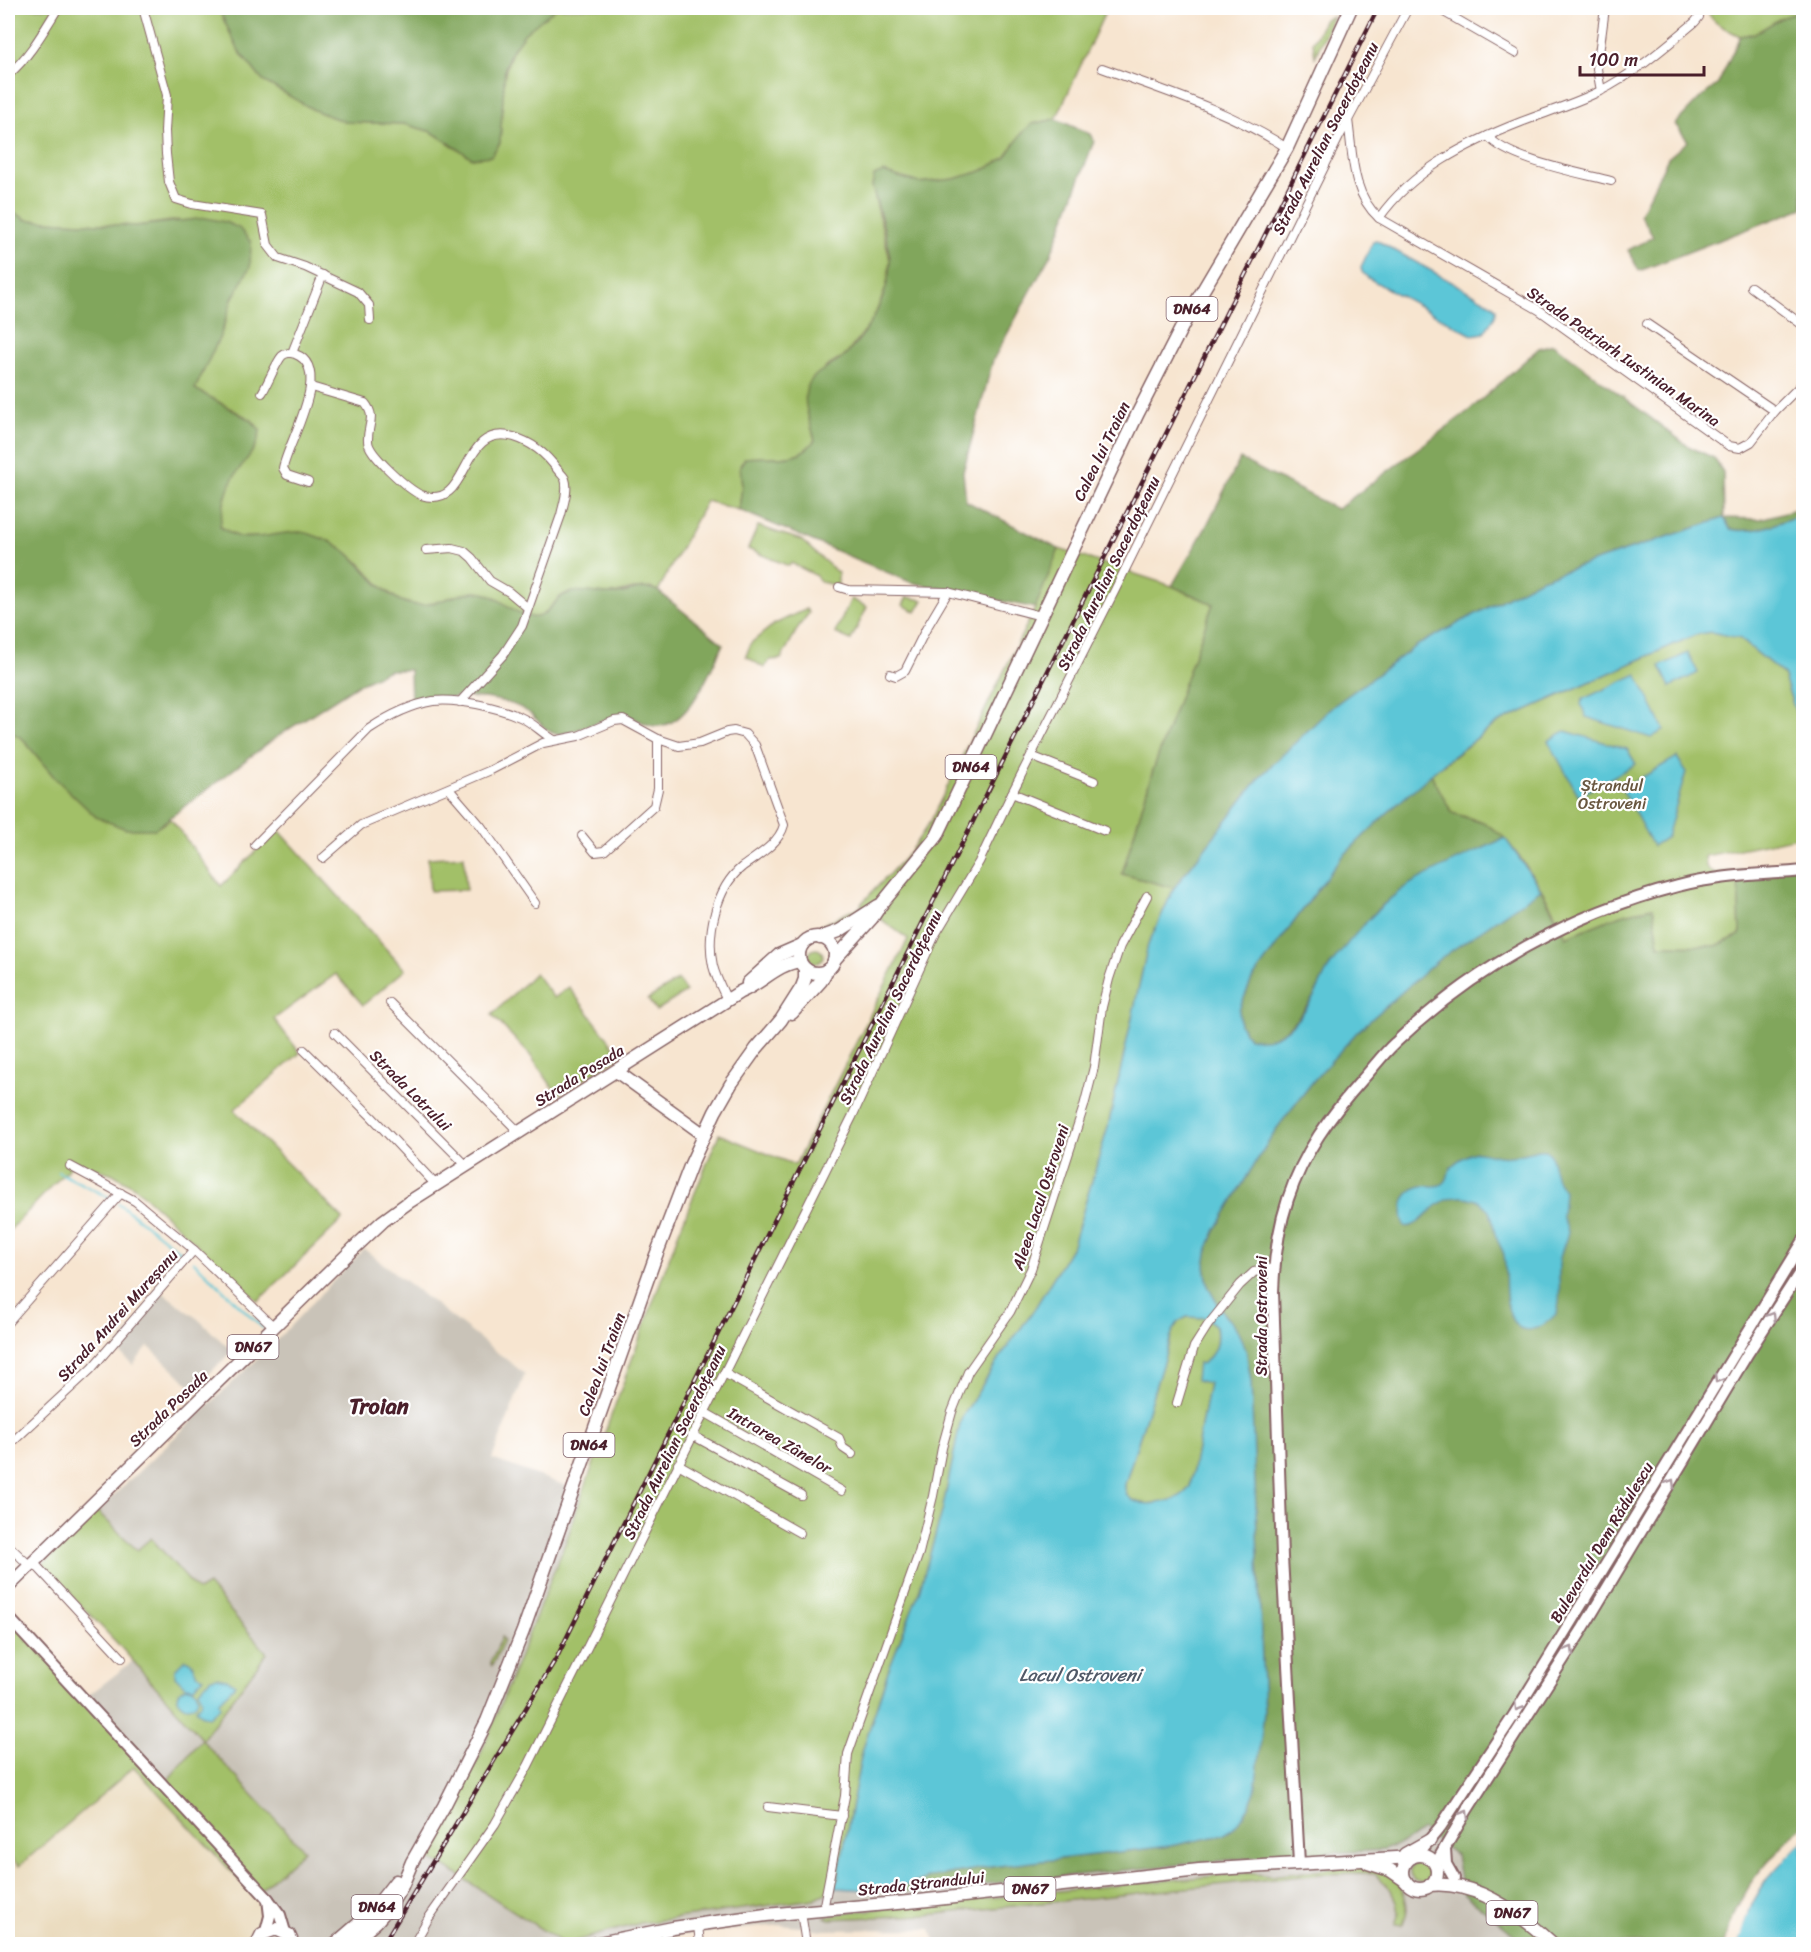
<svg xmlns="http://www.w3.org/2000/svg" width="1811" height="1952" viewBox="0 0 1811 1952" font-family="Sriracha,sans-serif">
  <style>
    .built { fill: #e9d9ba }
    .industrial { fill: #c9c3b8 }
    .green { fill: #a2c067; stroke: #767049; stroke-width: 1.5 }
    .forest { fill: #81a65c; stroke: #666244; stroke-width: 1.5 }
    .water { fill: #5cc6d7; stroke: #537281; stroke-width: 1.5; fill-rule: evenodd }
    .pier { fill: #f7e5d0 }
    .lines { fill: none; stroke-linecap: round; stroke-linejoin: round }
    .stream { stroke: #5cc6d7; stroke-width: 2 }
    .street-casing { stroke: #876465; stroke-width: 10 }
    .secondary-casing { stroke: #876465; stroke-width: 14 }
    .primary-casing { stroke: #876465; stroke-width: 15 }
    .street { stroke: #fff; stroke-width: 8 }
    .secondary { stroke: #fff; stroke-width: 10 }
    .primary { stroke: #fff; stroke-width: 12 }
    .rail-casing { stroke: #4a1f2b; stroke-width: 4.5 }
    .rail { stroke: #fff; stroke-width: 2; stroke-dasharray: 7; stroke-linecap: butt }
    .oneway { stroke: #ae9aa0 }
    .labels { text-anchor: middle; stroke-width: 4.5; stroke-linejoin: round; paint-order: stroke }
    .shield { fill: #fff; stroke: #80626b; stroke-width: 1.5 }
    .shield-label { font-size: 15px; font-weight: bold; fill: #4a1f2b }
    .street-label { font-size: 16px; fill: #4a1f2b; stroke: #fff }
    .park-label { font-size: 16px; fill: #695740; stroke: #fff }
    .water-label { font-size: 18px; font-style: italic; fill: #505967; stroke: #fff }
    .district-label { font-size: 22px; font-weight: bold; fill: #4a1f2b; stroke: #fff }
  </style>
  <rect width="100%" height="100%" fill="#fff"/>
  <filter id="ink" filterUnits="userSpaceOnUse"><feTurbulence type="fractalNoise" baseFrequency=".0167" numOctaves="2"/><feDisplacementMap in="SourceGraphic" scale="12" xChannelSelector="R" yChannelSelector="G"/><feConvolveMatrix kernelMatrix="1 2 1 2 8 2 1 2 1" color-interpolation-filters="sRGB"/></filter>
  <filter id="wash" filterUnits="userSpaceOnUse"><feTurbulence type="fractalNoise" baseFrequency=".008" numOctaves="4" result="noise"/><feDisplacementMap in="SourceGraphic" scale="24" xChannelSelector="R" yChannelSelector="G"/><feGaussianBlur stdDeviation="1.35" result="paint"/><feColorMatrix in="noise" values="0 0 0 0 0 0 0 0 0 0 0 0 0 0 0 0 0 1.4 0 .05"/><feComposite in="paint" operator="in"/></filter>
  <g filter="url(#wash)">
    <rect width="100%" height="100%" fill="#f7e5d0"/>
    <!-- built -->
    <path class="built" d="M8,1622L135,1768L264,1908L263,1920L248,1944H8Z"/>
    <!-- industrial -->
    <g class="industrial">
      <path d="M364,1249L525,1374L492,1459L583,1492L568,1536L480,1756L427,1858L446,1867L564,1944L641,1923L814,1899L836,1888L867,1890L902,1887L903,1892L1268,1856L1383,1850L1405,1842L1422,1830L1456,1855L1462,1892L1527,1944H936L931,1929L824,1930L781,1925L681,1935L644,1944H248L265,1915L264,1908L254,1896L304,1849L202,1740L167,1781L85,1698L133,1661L202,1739L267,1653L209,1585L198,1591L152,1538L137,1550L97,1511L270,1347Z"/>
      <path d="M162,1292L198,1319L232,1351L194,1389L148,1346L133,1365L115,1348Z"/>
    </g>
    <!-- green -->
    <g class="green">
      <path d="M8,8H218L239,51L263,81L314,110L345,122L404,124L432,132L473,158L500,143C502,106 498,64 523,35C532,25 545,16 556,8H1107L1056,119L1032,124L1005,158L982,171L954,179L919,183L883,172L872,186L890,260L887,285L873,320L845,356L826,367L808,414L815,440C798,464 771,455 745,458L740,466L742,486L739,510L706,501L658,591L652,588L633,589L613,594L567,593L560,597L542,616L532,618L514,611L495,597L453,596L431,605H416L400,601L382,587L357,560L324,538L238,537L219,526C222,511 225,494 232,480C241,462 258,451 260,430L252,420L195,389L221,334L232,299L250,267L178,220L136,226L27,220L8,209Z"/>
      <path d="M1707,8H1803L1804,11L1781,18L1756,33L1740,36C1727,29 1709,23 1707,8Z"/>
      <path d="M1333,16L1315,57L1313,42L1325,19Z"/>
      <path d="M758,526L801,540L838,573V586L821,582L815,575L791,563L789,566L748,549Z"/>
      <path d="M1059,549L1172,586L1213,604L1153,770L1122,874L1174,888L1148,945L1108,1127L1073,1245L1032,1313L1000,1357L961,1419L942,1512L919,1592L888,1671L862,1752L836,1888L814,1899L641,1923L564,1944L446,1867L427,1858L480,1756L568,1536L583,1492L678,1234L719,1134L795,1165L908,939L864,907L842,922L808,933L774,955C801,934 831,920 862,906L861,904L909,853L930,822L1035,608Z"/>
      <path d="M907,597L923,600L916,612L903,605Z"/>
      <path d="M851,599L867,607L851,640L835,633Z"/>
      <path d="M806,609L809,613L799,626L781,659L770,660L764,668L746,656L751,643L773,625Z"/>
      <path d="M1711,632L1739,638L1783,674L1803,734V836L1705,856L1706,867L1713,873L1738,871L1740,935L1716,946L1659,945L1653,907L1621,915L1566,937C1553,905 1516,842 1487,825C1477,819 1463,816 1452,813L1431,774L1497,723L1695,635Z"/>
      <path d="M8,731L22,738L55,778L155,829L171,819L221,886L278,829L405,970L363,1005L336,974L274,1019L300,1053L234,1110L343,1219L258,1301L136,1188L113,1174L75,1162L8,1232Z"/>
      <path d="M464,856L466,890L430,891L428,858Z"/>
      <circle cx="816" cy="956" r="7"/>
      <path d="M535,973L554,998L569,987L621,1056L558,1095L530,1055L492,1015Z"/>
      <path d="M678,980L686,992L656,1011L648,999Z"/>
      <path d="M1187,1317L1207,1318L1216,1326C1218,1344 1216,1353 1202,1364L1198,1363L1209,1383L1190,1487C1188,1489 1186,1492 1183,1494C1171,1504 1121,1513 1125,1484L1173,1330L1178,1322Z"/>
      <path d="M97,1511L137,1550L151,1538L198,1591L208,1585L267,1653L202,1740L304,1850L254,1896L134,1767L19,1866L8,1855V1606L85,1698L167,1781L202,1739L117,1643L42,1565Z"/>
      <path d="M502,1637L504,1640L492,1666L490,1663Z"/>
      <circle cx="1420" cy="1872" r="10"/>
      <path d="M1354,1866C1366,1867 1376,1869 1387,1874C1404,1883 1413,1909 1402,1925L1395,1924L1399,1913L1397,1902L1387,1885L1375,1874L1360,1873L1322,1874L927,1915L829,1919L825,1917L849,1912L1160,1881L1247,1873L1270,1876Z"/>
      <path d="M276,1935L283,1938L287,1944H263L268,1937Z"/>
    </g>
    <!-- forest -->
    <g class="forest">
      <path d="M218,8H556L524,34L510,53L505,68L500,143L491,156L472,158L432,132L404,124L345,122L314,110L263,81L239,51Z"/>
      <path d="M1803,11V208L1639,271L1628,250L1653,237L1640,214L1668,158L1688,141L1675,124L1699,99L1718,84L1740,36L1756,33L1781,18Z"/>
      <path d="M1056,119L1090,134L1094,141L1052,252L993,360L963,472L966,501L1059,549L1035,608L910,582L739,510L742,486L740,466L745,458C771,455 798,464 815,440C811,425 803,405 806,391C811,370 833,368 846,355C869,331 889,296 890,262C890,243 877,205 872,186L874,176L883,172L919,183L954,179L982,171L1005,158L1023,132L1032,124Z"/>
      <path d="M8,209L27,220L136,226L206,218L225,222L239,228L251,242L250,267L232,299L221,334L195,389L252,421L260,430C258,451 242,462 232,480C225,494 222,511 220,527C226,530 233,536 240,537C259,540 280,532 299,532C306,532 315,536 321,538C357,549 369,584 399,600C425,614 448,594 474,592C497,591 510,614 532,617C546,620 552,601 564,595C578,587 598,595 613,594C629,594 642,584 658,591L723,644C711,669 690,726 657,726C639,726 637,712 613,717C601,720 567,736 556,734C545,732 537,718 528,712C497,692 445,696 411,702L410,670H389L357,685L275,738L155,829H126L96,817L55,778L22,738L8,731Z"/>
      <path d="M1553,344L1688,446L1714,458L1723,472L1724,518L1760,519L1803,507V514C1779,522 1756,535 1730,529L1724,518L1541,579L1418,645L1332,707L1261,776L1174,888L1122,874L1153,770L1213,604L1172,586L1206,527L1240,459L1337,509L1471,409L1539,348Z"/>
      <path d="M1431,774L1452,813L1486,824L1505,838L1409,885L1380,907L1329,967L1313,998L1297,1019L1283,1032L1270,1039L1261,1041L1249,1038L1240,1025L1239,1010L1252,979L1340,859L1386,814Z"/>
      <path d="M1803,866V1825C1766,1864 1737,1889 1725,1944H1527L1462,1892L1456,1855L1422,1830L1405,1842L1383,1850L1268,1856L903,1892L902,1887L931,1877L990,1867L1170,1846L1223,1835L1233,1829L1249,1807L1255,1791L1264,1712L1251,1382L1246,1350L1235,1326L1225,1316L1208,1286L1205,1266L1208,1248L1216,1229L1249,1173L1277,1128L1314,1080L1358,1031L1438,960L1541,889L1566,937L1621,915L1653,907L1659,945L1716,946L1740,935L1738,871Z"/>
    </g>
    <!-- water -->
    <g class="water">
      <path d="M1376,240L1493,305L1496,309L1495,316L1484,333L1472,335L1368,278L1362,272L1361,267L1373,242Z"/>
      <path d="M1803,514V734L1783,674L1739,638L1711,632L1695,635L1497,723L1445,762L1386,814L1340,859L1252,979L1239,1010L1240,1025L1249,1038C1279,1045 1298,1022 1313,998C1320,988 1323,975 1330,966C1350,939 1382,901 1410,884C1440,867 1474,853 1505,838L1541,889L1438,960L1358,1031L1314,1080L1277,1128L1249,1173L1216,1229L1208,1248L1205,1266L1208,1286L1225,1316L1235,1326L1246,1350L1251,1382L1264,1712L1255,1791L1249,1807L1239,1821L1233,1829L1223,1835L1170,1846L990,1867L931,1877L902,1887L867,1890L836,1888L862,1752L888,1671L919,1592L942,1512L961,1419L1000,1357L1032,1313L1073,1245L1108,1127L1148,945L1174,888L1261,776L1332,707L1418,645L1541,579L1724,518L1730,529C1756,535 1779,522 1803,514ZM1187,1317L1207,1318L1216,1326C1219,1343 1215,1354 1202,1364L1198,1363L1196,1380L1209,1383L1190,1487C1188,1489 1186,1492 1183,1494C1171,1504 1122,1513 1125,1484L1173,1330L1178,1322Z"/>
      <path d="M1688,653L1698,673L1670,687L1660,666Z"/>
      <path d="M1637,674L1664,730L1651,738L1586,717L1581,704L1583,699Z"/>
      <path d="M1565,731L1627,749L1636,764L1579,796L1548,741Z"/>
      <path d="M1677,757L1686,772L1667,837L1653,846L1622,789Z"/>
      <path d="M1538,1150H1546L1550,1154L1557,1180L1564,1191L1562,1216L1568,1231C1566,1243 1560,1252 1559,1264C1558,1281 1562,1296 1557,1313C1542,1330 1517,1341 1509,1311C1503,1293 1507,1273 1504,1255C1502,1247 1495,1239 1494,1229C1493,1217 1489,1206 1476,1200C1435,1184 1425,1232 1404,1226C1400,1209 1401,1191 1422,1186C1428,1185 1435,1187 1440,1185C1450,1182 1447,1172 1451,1167C1456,1161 1468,1154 1475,1152C1481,1151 1487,1154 1493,1155C1508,1159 1523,1154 1538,1150Z"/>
      <path d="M186,1659L191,1662L197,1674L204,1677L194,1687L185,1686L175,1676V1670Z"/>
      <path d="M217,1677L227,1679L235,1685L219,1701L220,1707L209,1717L203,1716L196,1709L202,1701L199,1690L211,1678Z"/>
      <circle cx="188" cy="1697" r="10"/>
      <path d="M1803,1841V1944H1739C1750,1893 1768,1877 1803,1841Z"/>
    </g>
    <!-- pier -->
    <path class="pier" d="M1804,1838L1803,1841L1764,1881L1751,1904L1739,1944H1736L1749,1903L1762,1879Z"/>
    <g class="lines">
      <!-- stream -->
      <g class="stream">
        <path d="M58,1172L110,1198"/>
        <path d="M118,1203L181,1252"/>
        <path d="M193,1261L263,1328"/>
      </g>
    </g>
  </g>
  <g filter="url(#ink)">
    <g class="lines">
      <defs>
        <g id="street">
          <path d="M143,8L167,95L165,131L166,154L169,182L176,199L192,204L262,215L268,245L278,258L305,267L358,292L369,305L370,320"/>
          <path d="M1437,8L1515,53"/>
          <path d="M1102,68C1165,91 1230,111 1287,148"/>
          <path d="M8,75C30,56 43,32 58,8"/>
          <path d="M1601,91L1597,69L1605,8"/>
          <path d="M1348,120C1353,154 1351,193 1379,218L1539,310L1729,446L1740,448L1751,442L1775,411L1804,382"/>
          <path d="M1488,136C1507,160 1581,173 1611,181"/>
          <path d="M1379,218C1413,170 1467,143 1521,122C1547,112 1573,104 1598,92C1634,74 1664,48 1695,22L1699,17L1700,8"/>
          <path d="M1751,287L1804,326"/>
          <path d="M1647,324L1775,411"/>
          <path d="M292,353L323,275"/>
          <path d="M311,387L365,403C377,418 367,425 368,441C368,454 409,490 421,495C473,512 457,422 514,437C531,442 546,454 557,469C559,472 564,476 565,479C569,490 563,505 561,515L522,626L503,655L460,702"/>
          <path d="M262,393C267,385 277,361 282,356C285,353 291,352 295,354C334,368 288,442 283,468L287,475L308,482"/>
          <path d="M426,550L452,548L464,551L472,558L490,581L509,592L528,608"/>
          <path d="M839,587L849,590L948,592L1041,616"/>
          <path d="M890,674L896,676L905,671L926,629L948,592"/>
          <path d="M1031,756L1094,781"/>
          <path d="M449,789L481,826L535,903"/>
          <path d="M1012,793L1105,831"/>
          <path d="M582,836L595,852L604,851L654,806L658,789V739"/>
          <path d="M255,845L369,729C387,717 411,705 433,701C457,698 497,707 520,717C532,722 542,733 554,740"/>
          <path d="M323,858L361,825L491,770L543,743L578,736L614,721L623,720L658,739L679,746L700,743L727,732L734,731L745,734L755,745L784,825C779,844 757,856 742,867C716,888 706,934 713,966C716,978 722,989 727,1000"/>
          <path d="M390,1003L519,1132"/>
          <path d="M335,1033L466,1165"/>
          <path d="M304,1050L372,1117L436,1185"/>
          <path d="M70,1166L135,1201L194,1250L274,1327"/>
          <path d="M8,1322L121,1193"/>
          <path d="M724,1373L839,1438L843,1448L852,1454"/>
          <path d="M1177,1403L1194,1347L1208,1325L1240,1285L1254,1272L1274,1268"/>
          <path d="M704,1412L842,1491"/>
          <path d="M692,1435L801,1495"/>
          <path d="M8,1446L91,1369L194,1250"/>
          <path d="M678,1464L800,1533"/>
          <path d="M8,1545L30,1566"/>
          <path d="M33,1562L122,1658"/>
          <path d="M768,1807L842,1816"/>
          <path d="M823,1910L845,1796L848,1754L919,1553L933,1496L942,1448L952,1412L968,1372L1010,1312L1031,1269L1084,1106L1094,1067L1102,1007L1109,979L1120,946L1147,896"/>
          <path d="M801,1912L806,1944"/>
          <path d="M698,1925L700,1944"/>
          <path d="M414,1944L428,1919L495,1824L528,1766L852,1117L935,935L979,862L1012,793L1114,592L1339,137L1408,8"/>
        </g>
        <g id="secondary">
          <path d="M8,1617L268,1899L280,1915L285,1932"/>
          <path d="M1445,1848L1446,1864L1454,1878"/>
          <path d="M1417,1855L1441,1826L1514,1715L1804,1240"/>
          <path d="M1299,1863L1282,1557L1273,1292C1274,1261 1278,1229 1288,1199C1303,1153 1330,1116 1362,1080C1373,1068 1383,1054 1395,1043C1473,968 1573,913 1678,886C1719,875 1761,875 1804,871"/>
          <path d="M1435,1865L1467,1810L1582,1630L1748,1353L1804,1266"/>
          <path d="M266,1931L270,1916L268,1899"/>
        </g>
        <g id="primary">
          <circle cx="817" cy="955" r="18"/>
          <path d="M820,938L839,931L878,906"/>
          <path d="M834,960L872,918L880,906L937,836L1138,413L1186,319L1287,148L1351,8"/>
          <path d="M748,983L779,955L802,945"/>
          <path d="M792,1013L821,981L827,970"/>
          <path d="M616,1071L703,1134"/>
          <path d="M8,1587L352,1250L383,1221L409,1202L740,992C762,983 777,964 800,961"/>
          <path d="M1405,1854L1430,1840"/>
          <circle cx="1420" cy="1872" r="17"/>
          <path d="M1368,1863L1390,1870L1406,1881"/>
          <path d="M1430,1885C1476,1880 1522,1915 1553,1944"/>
          <path d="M257,1944L262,1934L276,1929L289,1935L293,1944"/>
          <path d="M335,1944L371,1913L396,1881"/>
          <path d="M351,1944L376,1922L389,1907L402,1886L412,1862L444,1806L487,1721L523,1631L655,1258L691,1164L715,1112L731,1084L756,1049L781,1020L802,987L805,979V969"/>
          <path d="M594,1944L673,1928L766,1915L919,1901L1199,1870L1412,1857"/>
        </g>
      </defs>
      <!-- street casing -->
      <use href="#street" class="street-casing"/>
      <!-- secondary casing -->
      <use href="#secondary" class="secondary-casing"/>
      <!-- primary casing -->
      <use href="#primary" class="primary-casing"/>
      <!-- street -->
      <use href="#street" class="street"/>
      <!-- secondary -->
      <use href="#secondary" class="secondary"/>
      <!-- primary -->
      <use href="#primary" class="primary"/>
      <defs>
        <path id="rail" d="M383,1944L557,1657L1378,8"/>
      </defs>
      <!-- rail casing -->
      <use href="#rail" class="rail-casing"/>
      <!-- rail -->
      <use href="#rail" class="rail"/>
    </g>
    <!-- one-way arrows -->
    <defs><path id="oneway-chevron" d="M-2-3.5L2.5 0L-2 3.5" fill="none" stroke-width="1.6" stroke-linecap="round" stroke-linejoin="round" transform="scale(1.5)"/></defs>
    <g class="oneway">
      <use href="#oneway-chevron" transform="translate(1772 1316) rotate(-58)"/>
      <use href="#oneway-chevron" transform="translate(1718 1379) rotate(121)"/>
      <use href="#oneway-chevron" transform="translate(1671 1483) rotate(-59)"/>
      <use href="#oneway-chevron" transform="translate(1570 1650) rotate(-58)"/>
      <use href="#oneway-chevron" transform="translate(1518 1707) rotate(122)"/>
      <use href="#oneway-chevron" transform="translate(1465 1814) rotate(-59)"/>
    </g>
  </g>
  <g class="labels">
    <!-- shield labels -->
    <g class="shield">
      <rect x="1166.5" y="297" width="51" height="24" rx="4.5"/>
      <rect x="945.5" y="755" width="51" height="24" rx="4.5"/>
      <rect x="227.5" y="1335" width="51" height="24" rx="4.5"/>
      <rect x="563.5" y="1433" width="51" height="24" rx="4.5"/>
      <rect x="1004.5" y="1877" width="51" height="24" rx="4.5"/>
      <rect x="351.5" y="1895" width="51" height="24" rx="4.5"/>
      <rect x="1486.5" y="1901" width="51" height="24" rx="4.5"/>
    </g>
    <g class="shield-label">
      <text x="1192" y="314">DN64</text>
      <text x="971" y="772">DN64</text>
      <text x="253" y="1352">DN67</text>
      <text x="589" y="1450">DN64</text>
      <text x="1030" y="1894">DN67</text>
      <text x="377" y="1912">DN64</text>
      <text x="1512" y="1918">DN67</text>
    </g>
    <!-- street labels -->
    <g class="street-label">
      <text transform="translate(1325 138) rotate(-63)" y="6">Strada Aurelian Sacerdoțeanu</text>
      <text transform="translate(1624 356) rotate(35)" y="6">Strada Patriarh Iustinian Marina</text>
      <text transform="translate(1101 451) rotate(-64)" y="6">Calea lui Traian</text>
      <text transform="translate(1108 573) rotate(-64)" y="6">Strada Aurelian Sacerdoțeanu</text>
      <text transform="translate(890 1007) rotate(-64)" y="6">Strada Aurelian Sacerdoțeanu</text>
      <text transform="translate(579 1075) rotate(-32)" y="6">Strada Posada</text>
      <text transform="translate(411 1090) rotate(45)" y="6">Strada Lotrului</text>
      <text transform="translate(1040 1197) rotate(-72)" y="6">Aleea Lacul Ostroveni</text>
      <text transform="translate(117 1315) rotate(-48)" y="6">Strada Andrei Mureșanu</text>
      <text transform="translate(1261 1316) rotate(-90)" y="6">Strada Ostroveni</text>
      <text transform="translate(601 1364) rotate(-70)" y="6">Calea lui Traian</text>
      <text transform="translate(168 1408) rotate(-44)" y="6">Strada Posada</text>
      <text transform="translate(780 1440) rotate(30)" y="6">Intrarea Zânelor</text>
      <text transform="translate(674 1442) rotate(-64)" y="6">Strada Aurelian Sacerdoțeanu</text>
      <text transform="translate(1601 1542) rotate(-59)" y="6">Bulevardul Dem Rădulescu</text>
      <text transform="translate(921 1883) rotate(-6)" y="6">Strada Ștrandului</text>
    </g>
    <!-- park labels -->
    <g class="park-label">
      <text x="1612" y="791">Ștrandul<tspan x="1612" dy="18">Ostroveni</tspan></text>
    </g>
    <!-- water labels -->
    <g class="water-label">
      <text x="1080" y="1681">Lacul Ostroveni</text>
    </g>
    <!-- district labels -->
    <g class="district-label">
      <text x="379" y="1414">Troian</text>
    </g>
  </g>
  <!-- margin -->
  <rect width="1811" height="1952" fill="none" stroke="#fff" stroke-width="30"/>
  <!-- scale -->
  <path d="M1580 66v9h124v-9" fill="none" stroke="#4a1f2b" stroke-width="3"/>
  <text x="1589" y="66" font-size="18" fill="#4a1f2b" stroke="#ffffff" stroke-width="4.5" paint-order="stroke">100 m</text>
</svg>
